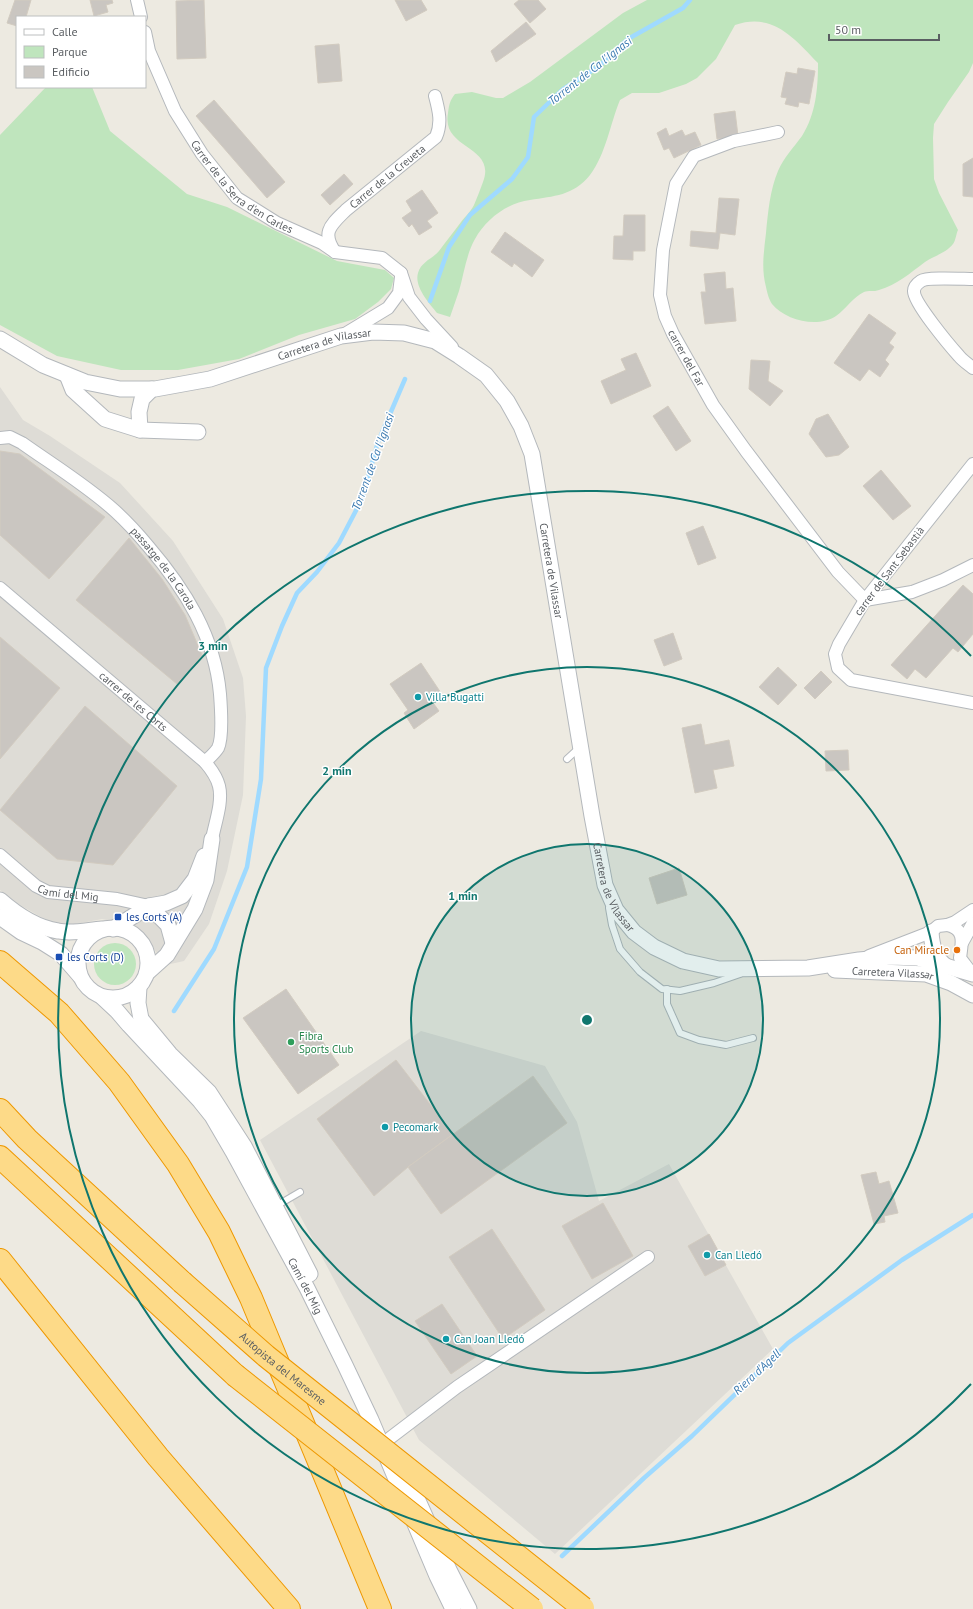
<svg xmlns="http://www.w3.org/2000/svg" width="973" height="1609" viewBox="0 0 973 1609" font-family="'PT Sans',sans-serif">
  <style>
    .industrial { fill: #dedcd6 }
    .green { fill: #bfe5bd }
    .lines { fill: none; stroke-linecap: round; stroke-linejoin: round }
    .stream { stroke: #9fdaff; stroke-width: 4.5 }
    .building { fill: #cac6c1; stroke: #d2cbc0 }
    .service-casing { stroke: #b4b8bc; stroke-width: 8 }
    .minor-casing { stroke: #b4b8bc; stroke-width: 14 }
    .tertiary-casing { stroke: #b4b8bc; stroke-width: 17 }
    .motorway-casing { stroke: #ee9800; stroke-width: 24 }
    .service { stroke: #fff; stroke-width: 6 }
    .minor { stroke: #fff; stroke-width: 12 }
    .tertiary { stroke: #fff; stroke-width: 15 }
    .motorway { stroke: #fdda88; stroke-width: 22 }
    .motorway-bridge-casing { stroke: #ee9800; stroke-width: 24; stroke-linecap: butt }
    .motorway-bridge { stroke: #fdda88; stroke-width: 22 }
    .ring { fill: none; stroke: #0f766e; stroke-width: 2 }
    .culture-dot { fill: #0f9aa8; stroke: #fff; stroke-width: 1.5 }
    .transit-dot { fill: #1a4fb4; stroke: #fff; stroke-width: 1.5 }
    .food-dot { fill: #e8710a; stroke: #fff; stroke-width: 1.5 }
    .leisure-dot { fill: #2e9e5b; stroke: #fff; stroke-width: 1.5 }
    .labels { text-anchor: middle; stroke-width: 3; stroke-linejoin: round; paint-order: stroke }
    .street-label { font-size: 11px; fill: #5a5e62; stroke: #fff }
    .culture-label { font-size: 11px; fill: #0d838f; stroke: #fff; text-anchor: start }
    .transit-label { font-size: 11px; fill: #164399; stroke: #fff; text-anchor: start }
    .food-label { font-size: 11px; fill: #c56008; stroke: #fff; text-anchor: end }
    .leisure-label { font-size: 11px; fill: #27864d; stroke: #fff; text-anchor: start }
    .water-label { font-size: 12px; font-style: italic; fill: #3c7bb1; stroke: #fff }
    .centre { fill: #0f766e; stroke: #fff; stroke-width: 2 }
    .ring-label { font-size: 12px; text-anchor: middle; font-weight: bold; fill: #0f766e; stroke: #fff; stroke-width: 3; stroke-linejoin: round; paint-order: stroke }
  </style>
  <rect width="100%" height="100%" fill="#edeae1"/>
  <!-- industrial -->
  <g class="industrial">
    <path d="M0,387L23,420L50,436L120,483L173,541L223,619L243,678L246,716L243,795L227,871L209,924L184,961L166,965L136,926L102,919L76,924H64L52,922L41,917L13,901L0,890Z"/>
    <path d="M421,1031L545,1066L577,1122L599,1201L669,1164L773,1349L555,1554L419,1440L260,1140Z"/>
  </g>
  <!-- green -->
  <g class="green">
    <path d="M647,0H973V63L969,72L948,102L934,124L933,138L934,179L939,193L958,230C956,234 956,240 953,244C946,253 934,256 925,262C910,273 897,285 879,290C874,292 868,290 864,292C853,297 846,309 836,316C818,328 786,321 772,304C769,300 767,292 766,287C761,268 764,251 766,233C768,212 770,190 778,171C784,157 794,147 802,136C816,114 818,88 818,63C794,38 773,12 735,25L716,59L697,78L686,84L659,93H632L620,100C610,124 606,154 590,175C573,196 554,196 530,200C507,203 486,219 475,239C466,255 464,274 459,291C456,300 453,308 450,317L437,313C429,303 414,287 418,273C421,262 432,259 439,251C446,241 454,232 461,222C465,217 471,211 474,205C477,198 480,190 483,182C497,145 441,150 448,113C449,105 450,100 455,94L472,92L496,98H503L530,82L623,13Z"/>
    <path d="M46,87H92L110,131L187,194L227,207L337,261L385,270L394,278L391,289L378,302L355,319L299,335L239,359L178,370H121L57,356L0,325V135Z"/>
    <circle cx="115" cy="964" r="21"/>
  </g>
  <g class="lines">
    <!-- stream -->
    <g class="stream">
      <path d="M430,301L449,247L470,215L512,179L528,157L534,117L562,90L599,66L628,39L683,8L690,0"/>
      <path d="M174,1011L214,949L247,867L261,779L266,668L282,626L297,593L317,572L339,543L362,499L378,442L405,379"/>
      <path d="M562,1556L644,1478L692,1436L788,1343L902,1260L973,1215"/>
    </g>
  </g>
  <!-- building -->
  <g class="building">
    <path d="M15,0H31L26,17H17V26L7,23Z"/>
    <path d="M90,0H112L113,3L106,5L108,12L94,16Z"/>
    <path d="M204,0L206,58L177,59L176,1Z"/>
    <path d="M395,0H421L427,10L406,21Z"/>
    <path d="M519,0H538L546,9L530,23L514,4Z"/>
    <path d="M526,22L536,34L496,62L491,51Z"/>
    <path d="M339,44L342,81L318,83L315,46Z"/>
    <path d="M798,68L815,71L809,104L799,102L798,107L785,104L787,98L781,97L786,72L797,74Z"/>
    <path d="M214,100L285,182L267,198L196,116Z"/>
    <path d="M735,111L738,136L717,139L714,114Z"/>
    <path d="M666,128L669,136L682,130L685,136L695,132L701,145L674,158L669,148L664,150L657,133Z"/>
    <path d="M973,158V197L963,196V164Z"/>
    <path d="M344,174L353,184L330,205L321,195Z"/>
    <path d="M422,190L438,213L427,221L432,227L419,235L412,224L409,227L402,218L412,211L406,201Z"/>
    <path d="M719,198L739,199L735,235L720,233L718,249L690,246L691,231L716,233Z"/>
    <path d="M624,215H645V251H633V260L613,259L614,236H623Z"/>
    <path d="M505,232L544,260L532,277L514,263L512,267L491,252Z"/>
    <path d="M725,272L726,289L733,288L736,321L705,324L701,292H706L704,274Z"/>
    <path d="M869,314L896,333L889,343L894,347L885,360L889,364L880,377L869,369L860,381L834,363Z"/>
    <path d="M636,353L651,386L611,404L601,381L626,370L621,359Z"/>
    <path d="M751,360L770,361L768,381L783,391L770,406L749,389Z"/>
    <path d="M668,406L691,441L676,451L653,416Z"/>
    <path d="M828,414L849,447L839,455L826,457L809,434L816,419Z"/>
    <path d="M0,451L20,454L105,517L49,579L0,535Z"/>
    <path d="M881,470L911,506L893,520L863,486Z"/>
    <path d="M703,526L716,558L698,565L686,533Z"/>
    <path d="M129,538L162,579L185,615L202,655L177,684L76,600Z"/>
    <path d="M963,585L973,594V634L958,652L953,648L926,678L915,669L907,679L891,665Z"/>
    <path d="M673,633L682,659L664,666L654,640Z"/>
    <path d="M0,637L60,688L0,759Z"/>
    <path d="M421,663L441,693L431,700L439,711L414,729L404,713L408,710L390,684Z"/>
    <path d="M778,667L797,685L778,705L759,687Z"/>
    <path d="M821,671L832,682L815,699L804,688Z"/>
    <path d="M85,706L177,786L113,865L57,859L0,810Z"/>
    <path d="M701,724L705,745L729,740L734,766L713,770L717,788L695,793L682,728Z"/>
    <path d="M848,750L849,770L826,771L825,751Z"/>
    <path d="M679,868L687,895L657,904L649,878Z"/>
    <path d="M286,989L339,1065L298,1094L243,1018Z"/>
    <path d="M396,1060L453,1134L408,1167L374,1196L317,1119Z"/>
    <path d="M533,1076L567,1123L441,1214L408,1167Z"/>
    <path d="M876,1172L879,1184L889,1181L898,1213L884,1216L885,1222L874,1224L861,1175Z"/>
    <path d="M603,1203L633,1256L592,1279L562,1226Z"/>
    <path d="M492,1229L545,1310L503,1339L449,1257Z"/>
    <path d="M709,1234L726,1265L705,1276L688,1246Z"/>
    <path d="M442,1304L477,1356L451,1374L415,1321Z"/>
  </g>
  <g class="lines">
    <defs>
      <g id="service">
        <path d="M567,759L579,748"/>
        <path d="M609,908L612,925L620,949L640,972L662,989L680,991L714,983L740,974"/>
        <path d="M667,989V1004L680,1033L699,1040L726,1045L753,1038"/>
        <path d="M276,1206L300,1192"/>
      </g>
      <g id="minor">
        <path d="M137,0L141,17"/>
        <path id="s1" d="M145,32L149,51L175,111L202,154L237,198L277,223L322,243L335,252L382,258L401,273"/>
        <path id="s2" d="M778,132L734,141L694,156L676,184L663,250L660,295L665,316L673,334L713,405L746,451L838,572L865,600L912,592L943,580L973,565"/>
        <path id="s3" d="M335,252C321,232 331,225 346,210L436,137C442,123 439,111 435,96"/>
        <path d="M401,273L409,297L426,319L452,347"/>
        <path d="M973,279C963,279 927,277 921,281C918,283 914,287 914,291C913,302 950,346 959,356C963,361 968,364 973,368"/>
        <path d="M345,334L388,308L399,293L401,277"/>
        <path id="s4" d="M0,438L10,437L22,443C53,465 86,485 115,511C127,522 138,534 148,546C185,589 215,637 220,694C221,707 223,738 218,748C215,753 209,758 205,762"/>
        <path d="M973,464L865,600L839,644L835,654L838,668L851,680L973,703"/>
        <path id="s5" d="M0,588L205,762C211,769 217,778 219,786C223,802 215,823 212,839"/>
        <path id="s6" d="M0,855L36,886L48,892L117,899L149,906"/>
        <path d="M947,925C966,929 962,943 960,958L972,974"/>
        <path d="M962,943L973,923"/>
        <path d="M869,956L931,932L938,926L947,925L955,922L973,910"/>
        <path d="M390,1438L457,1387L648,1257"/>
      </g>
      <g id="tertiary">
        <path id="s7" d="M0,339L43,365L85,382L120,389H155L210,379L341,336L373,332L404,333L435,341L459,356L486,375L507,401L521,426L532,454L592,816L605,885L616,910L634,932L654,947L683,961L719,969L808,968L859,960L891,957L918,958L973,974"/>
        <path d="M67,375L73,390L105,419L140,430L198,432"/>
        <path d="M140,430L139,412L142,399L152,389"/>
        <path d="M0,900C16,914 37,928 58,931C72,934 88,930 102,929"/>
        <path d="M149,906L168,925L173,943"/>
        <path d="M0,917L21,932L42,942L61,954L80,976"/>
        <circle cx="113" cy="963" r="35"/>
        <path d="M113,929L149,906L166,903L182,896L195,879L204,856"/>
        <path d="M931,932C932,947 935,958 947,967"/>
        <path id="s8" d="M835,970L926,974L951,983L973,995"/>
        <path d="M147,973L167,955L195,909L206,880L212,839"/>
        <path d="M139,987L138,1003L141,1019L170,1054L209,1092L244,1146L310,1274"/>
        <path id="s9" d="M102,997L117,1011L129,1025L200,1101L212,1116L233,1152L307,1288L345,1365L371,1420L437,1576L453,1609"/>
        <path d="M403,1467L450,1572L469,1609"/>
      </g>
      <g id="motorway">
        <path d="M0,962L59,1013L119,1082L178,1164L219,1232L251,1298L380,1609"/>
        <path d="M0,1110L27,1139L182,1282"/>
        <path d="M0,1157L235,1375"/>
        <path d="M0,1260L158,1457L289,1609"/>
      </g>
    </defs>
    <!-- service casing -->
    <use href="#service" class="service-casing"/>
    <!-- minor casing -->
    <use href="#minor" class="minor-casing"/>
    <!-- tertiary casing -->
    <use href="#tertiary" class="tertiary-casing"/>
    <!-- motorway casing -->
    <use href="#motorway" class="motorway-casing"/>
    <!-- service -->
    <use href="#service" class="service"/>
    <!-- minor -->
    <use href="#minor" class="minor"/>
    <!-- tertiary -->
    <use href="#tertiary" class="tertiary"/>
    <!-- motorway -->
    <use href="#motorway" class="motorway"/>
    <defs>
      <g id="motorway-bridge">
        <path id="s10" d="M182,1282L266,1356L583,1608"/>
        <path d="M235,1375L532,1609"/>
      </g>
    </defs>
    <!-- motorway-bridge casing -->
    <use href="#motorway-bridge" class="motorway-bridge-casing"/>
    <!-- motorway-bridge -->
    <use href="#motorway-bridge" class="motorway-bridge"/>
  </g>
  <!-- distance rings -->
  <circle cx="587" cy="1020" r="176" fill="#0f766e" fill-opacity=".12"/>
  <g class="ring">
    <circle cx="587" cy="1020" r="176"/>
    <circle cx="587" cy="1020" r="353"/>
    <path d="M971 1384A529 529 0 1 1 971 656"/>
  </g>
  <!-- markers -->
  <g class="culture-dot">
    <circle cx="418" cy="697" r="4"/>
    <circle cx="385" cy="1127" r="4"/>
    <circle cx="707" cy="1255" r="4"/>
    <circle cx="446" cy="1339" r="4"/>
  </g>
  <g class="transit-dot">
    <rect x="114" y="913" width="8" height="8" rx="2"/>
    <rect x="55" y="953" width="8" height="8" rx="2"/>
  </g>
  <circle class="food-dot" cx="957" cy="950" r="4"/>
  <circle class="leisure-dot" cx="291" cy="1042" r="4"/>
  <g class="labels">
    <!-- street labels -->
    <g class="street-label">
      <text dy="4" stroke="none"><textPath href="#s3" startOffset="103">Carrer de la Creueta</textPath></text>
      <text dy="4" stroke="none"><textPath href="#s1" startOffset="188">Carrer de la Serra d'en Carles</textPath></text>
      <text dy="4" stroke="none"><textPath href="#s7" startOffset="342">Carretera de Vilassar</textPath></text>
      <text dy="4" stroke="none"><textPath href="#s2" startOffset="302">carrer del Far</textPath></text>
      <text dy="4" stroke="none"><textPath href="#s4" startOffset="214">passatge de la Carola</textPath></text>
      <text dy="4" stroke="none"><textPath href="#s7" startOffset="727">Carretera de Vilassar</textPath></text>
      <text transform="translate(889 571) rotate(-53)" y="4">carrer de Sant Sebastià</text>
      <text dy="4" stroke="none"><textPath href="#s5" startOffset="175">carrer de les Corts</textPath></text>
      <text dy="4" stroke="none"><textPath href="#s7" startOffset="1051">Carretera de Vilassar</textPath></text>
      <text dy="4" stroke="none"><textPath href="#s6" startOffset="81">Camí del Mig</textPath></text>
      <text dy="4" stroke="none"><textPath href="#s8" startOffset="58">Carretera Vilassar</textPath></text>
      <text dy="4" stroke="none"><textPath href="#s9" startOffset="356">Camí del Mig</textPath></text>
      <text dy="4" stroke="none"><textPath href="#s10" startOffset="133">Autopista del Maresme</textPath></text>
    </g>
    <!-- culture labels -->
    <g class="culture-label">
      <text x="426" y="701">Villa Bugatti</text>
      <text x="393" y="1131">Pecomark</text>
      <text x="715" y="1259">Can Lledó</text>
      <text x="454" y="1343">Can Joan Lledó</text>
    </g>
    <!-- transit labels -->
    <g class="transit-label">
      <text x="126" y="921">les Corts (A)</text>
      <text x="67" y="961">les Corts (D)</text>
    </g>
    <!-- food labels -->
    <g class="food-label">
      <text x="949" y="954">Can Miracle</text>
    </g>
    <!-- leisure labels -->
    <g class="leisure-label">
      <text x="299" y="1040">Fibra<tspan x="299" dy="13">Sports Club</tspan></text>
    </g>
    <!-- water labels -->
    <g class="water-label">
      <text transform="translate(590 71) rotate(-38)" y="4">Torrent de Ca l'Ignasi</text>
      <text transform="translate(373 462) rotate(-70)" y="4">Torrent de Ca l'Ignasi</text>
      <text transform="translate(757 1372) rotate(-43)" y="4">Riera d'Agell</text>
    </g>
  </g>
  <circle cx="587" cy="1020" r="6" class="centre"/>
  <g class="ring-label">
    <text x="213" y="650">3 min</text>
    <text x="337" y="775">2 min</text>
    <text x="463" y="900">1 min</text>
  </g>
  <!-- legend -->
  <rect x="16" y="16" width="130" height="72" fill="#ffffff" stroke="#bdbfc0"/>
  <rect x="24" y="29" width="20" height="6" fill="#ffffff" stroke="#bdbfc0"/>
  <text x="52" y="36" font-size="12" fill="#5a5e62">Calle</text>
  <rect x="24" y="46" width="20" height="12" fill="#bfe5bd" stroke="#bdbfc0"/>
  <text x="52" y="56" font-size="12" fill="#5a5e62">Parque</text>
  <rect x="24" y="66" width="20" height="12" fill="#cac6c1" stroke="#bdbfc0"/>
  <text x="52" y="76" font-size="12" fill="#5a5e62">Edificio</text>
  <!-- scale -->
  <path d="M829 34v6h110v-6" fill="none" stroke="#5a5e62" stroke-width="2"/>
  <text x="835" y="34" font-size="12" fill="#5a5e62" stroke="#ffffff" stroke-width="3" paint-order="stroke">50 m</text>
</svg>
